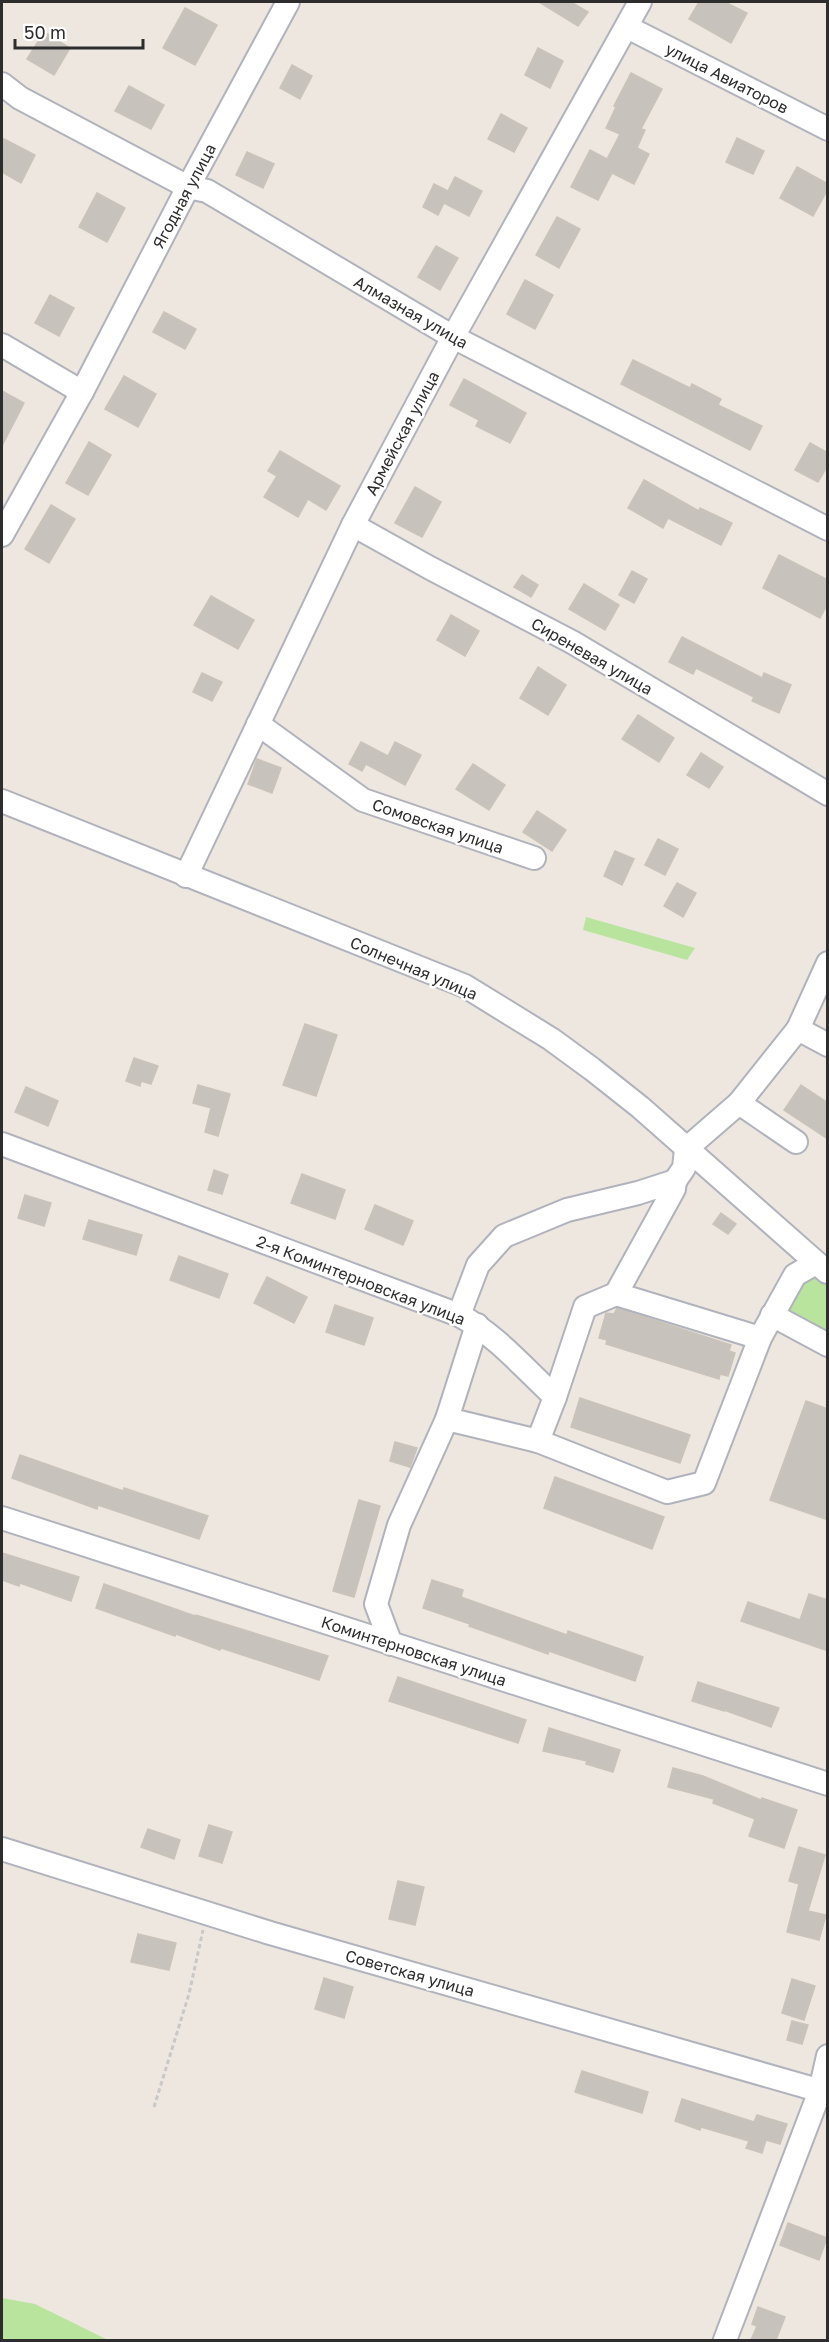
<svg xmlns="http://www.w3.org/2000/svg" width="829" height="2342" viewBox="0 0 829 2342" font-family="'Golos Text',sans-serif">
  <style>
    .green { fill: #b9e49d }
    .building { fill: #c7c2bb; stroke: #cac3b9; stroke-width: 1.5 }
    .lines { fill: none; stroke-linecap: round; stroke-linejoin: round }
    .minor-casing { stroke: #b0b3bd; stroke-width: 26 }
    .path { stroke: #c8c8c8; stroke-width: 3; stroke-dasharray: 4.5 3; stroke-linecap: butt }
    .minor { stroke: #fff; stroke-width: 22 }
    .labels { text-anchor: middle; stroke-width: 5; stroke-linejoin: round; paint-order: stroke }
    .street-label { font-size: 16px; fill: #2d2d2d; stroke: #fff }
  </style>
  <rect width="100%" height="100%" fill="#eee7e0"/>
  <!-- green -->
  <g class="green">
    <path d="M586,917L695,948L687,960L583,930Z"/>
    <path d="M814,1274L827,1285V1334L787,1312L794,1292Z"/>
    <path d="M2,2298L35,2304L108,2340H2Z"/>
  </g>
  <!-- building -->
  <g class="building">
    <path d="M539,2H571L588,12L578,26Z"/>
    <path d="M699,2H725L747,13L731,43L689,19Z"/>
    <path d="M185,8L217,25L195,65L163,48Z"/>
    <path d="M44,32L70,48L54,75L27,59Z"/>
    <path d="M538,48L563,61L550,88L525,75Z"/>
    <path d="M292,65L312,76L300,99L280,88Z"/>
    <path d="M631,73L662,89L641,129L645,130L637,148L649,154L634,184L612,173L598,200L571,187L590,150L607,159L620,134L606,128L616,107L614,106Z"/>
    <path d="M129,86L164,105L151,129L115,111Z"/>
    <path d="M501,114L527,128L514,152L488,139Z"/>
    <path d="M2,138L35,155L21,183L2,172Z"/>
    <path d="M737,138L764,151L753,174L726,162Z"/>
    <path d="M247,152L274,164L263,188L236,175Z"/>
    <path d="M797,167L828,184V189L813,216L780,198Z"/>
    <path d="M455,177L482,191L469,216L444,203L438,215L423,207L434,184L448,191Z"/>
    <path d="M97,193L125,208L107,242L79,227Z"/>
    <path d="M557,217L580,229L559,268L536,255Z"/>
    <path d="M436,246L458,258L440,290L418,277Z"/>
    <path d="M525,280L553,295L535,329L507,314Z"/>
    <path d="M50,295L74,308L59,336L35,323Z"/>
    <path d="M164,312L196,329L185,349L153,332Z"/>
    <path d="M633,360L690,388L692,384L721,399L718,405L762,426L750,450L621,384Z"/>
    <path d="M124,376L156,394L138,427L105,409Z"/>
    <path d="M464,379L526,413L510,443L476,426L479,420L450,405Z"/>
    <path d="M2,391L24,403L2,446Z"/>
    <path d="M89,442L111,455L88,495L66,483Z"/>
    <path d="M810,443L828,453V465L818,482L795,470Z"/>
    <path d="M280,451L340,486L326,510L308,499L298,517L264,497L277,476L268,471Z"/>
    <path d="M644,480L699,511L700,508L732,523L721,545L668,518L663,528L628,508Z"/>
    <path d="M415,487L441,502L422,537L395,523Z"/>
    <path d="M51,505L75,519L49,563L25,549Z"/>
    <path d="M779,555L828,580V603L820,618L763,588Z"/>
    <path d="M632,571L647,579L634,603L619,595Z"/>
    <path d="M522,575L538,585L531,597L514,587Z"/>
    <path d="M584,584L619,605L605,630L569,609Z"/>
    <path d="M211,596L254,620L238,649L194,625Z"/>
    <path d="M451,615L479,631L465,656L437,640Z"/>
    <path d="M682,637L762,678L764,673L791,685L779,713L752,701L754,697L696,668L693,674L669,662Z"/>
    <path d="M538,667L566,685L548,715L520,698Z"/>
    <path d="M202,673L222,682L212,701L193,692Z"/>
    <path d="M638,715L674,738L659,762L622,739Z"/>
    <path d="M361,742L388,756L395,742L421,755L405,785L366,764L362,771L349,764Z"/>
    <path d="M701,753L723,767L709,788L687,775Z"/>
    <path d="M257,759L281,768L272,793L248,784Z"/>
    <path d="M473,764L505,785L489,810L456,789Z"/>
    <path d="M537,811L566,830L552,851L523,832Z"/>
    <path d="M658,839L678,849L665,875L645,865Z"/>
    <path d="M615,851L634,859L622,885L604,876Z"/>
    <path d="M677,883L696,893L683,917L664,906Z"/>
    <path d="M305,1024L337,1035L316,1096L283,1085Z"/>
    <path d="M134,1058L158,1066L151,1084L141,1081L140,1086L126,1081Z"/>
    <path d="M198,1085L230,1094L218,1136L205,1132L211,1108L193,1103Z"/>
    <path d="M801,1085L828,1103V1139L784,1110Z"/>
    <path d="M26,1087L58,1101L48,1126L15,1112Z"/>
    <path d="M214,1170L228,1175L222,1194L208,1190Z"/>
    <path d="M302,1174L345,1190L335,1219L291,1203Z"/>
    <path d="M25,1195L51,1203L44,1226L18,1218Z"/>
    <path d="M375,1205L413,1221L403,1245L365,1229Z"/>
    <path d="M721,1213L736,1224L728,1234L713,1224Z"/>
    <path d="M89,1220L142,1235L136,1255L83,1239Z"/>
    <path d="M179,1256L228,1274L219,1298L170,1280Z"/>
    <path d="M267,1277L307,1297L294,1323L254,1303Z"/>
    <path d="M335,1305L373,1318L364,1345L326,1332Z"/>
    <path d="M617,1308L731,1345L729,1351L735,1353L728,1376L720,1374L719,1379L606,1344L607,1340L599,1338L606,1313L614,1314Z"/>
    <path d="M580,1398L690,1435L680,1463L571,1427Z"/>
    <path d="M806,1401L828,1409V1520L770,1500Z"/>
    <path d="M395,1442L417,1448L410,1467L390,1461Z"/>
    <path d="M20,1455L123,1491L124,1488L208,1516L199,1539L98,1505L97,1509L12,1478Z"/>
    <path d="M555,1477L664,1517L652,1549L544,1508Z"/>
    <path d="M359,1500L380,1506L354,1597L333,1591Z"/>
    <path d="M2,1553L79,1577L71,1601L20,1583L19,1586L2,1580Z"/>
    <path d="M432,1580L463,1590L461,1597L567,1635L568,1631L643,1657L635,1681L549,1651L548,1654L469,1626L470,1624L423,1608Z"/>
    <path d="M104,1584L195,1616L196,1615L328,1656L319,1680L221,1648L220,1650L176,1634L175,1636L96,1608Z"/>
    <path d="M809,1594L828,1600V1651L741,1621L748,1602L800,1620Z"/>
    <path d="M398,1677L526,1720L518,1743L389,1701Z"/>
    <path d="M698,1682L779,1708L771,1727L724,1710V1711L692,1701Z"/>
    <path d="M549,1728L620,1750L613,1772L586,1764L587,1761L543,1751Z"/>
    <path d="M673,1768L703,1776L761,1800L762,1798L797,1810L784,1848L749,1836L755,1819L713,1803L714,1799L668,1787Z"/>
    <path d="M209,1825L232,1832L222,1863L199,1856Z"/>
    <path d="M148,1829L180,1840L174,1859L141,1847Z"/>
    <path d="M799,1847L825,1855L808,1911L826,1915L819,1940L787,1932L799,1884L789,1881Z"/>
    <path d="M398,1881L424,1887L415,1925L389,1919Z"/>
    <path d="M138,1934L176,1943L169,1970L131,1962Z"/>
    <path d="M324,1978L353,1987L344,2018L315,2009Z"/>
    <path d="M792,1979L815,1986L804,2020L782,2013Z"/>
    <path d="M792,2021L808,2025L802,2044L787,2040Z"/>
    <path d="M582,2071L648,2092L642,2113L575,2092Z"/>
    <path d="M682,2099L754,2122L757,2115L787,2124L780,2144L766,2140L762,2153L746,2148L749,2141L701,2127L700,2130L675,2121Z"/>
    <path d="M788,2223L827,2238L819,2260L780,2245Z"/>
    <path d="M758,2307L785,2317L776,2340H751L757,2326L752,2324Z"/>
  </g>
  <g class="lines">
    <defs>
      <g id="minor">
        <path d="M627,27L828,129"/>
        <path d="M2,84L20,98L188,187L207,191L453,337L828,529"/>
        <path d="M2,345L82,392"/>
        <path d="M353,525L430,568L572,642L828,794"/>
        <path d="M2,535L82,392L188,187L288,2"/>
        <path d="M258,724L363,800L534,858"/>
        <path d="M2,801L465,986L551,1039L592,1069L640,1107L827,1272"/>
        <path d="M186,876L353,525L453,337L640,2"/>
        <path d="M798,1029L828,1045"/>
        <path d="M739,1103L796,1142"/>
        <path d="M2,1144L459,1315C496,1335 524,1368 555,1397L538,1441L667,1492L704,1483L760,1338L795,1275L816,1263"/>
        <path d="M616,1294L760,1338"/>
        <path d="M459,1315L478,1265L504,1236L567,1210L638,1193L675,1181L684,1168L686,1149L739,1103L798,1029L828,963"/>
        <path d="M772,1315L828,1345"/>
        <path d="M555,1397L585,1307L616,1294L674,1189L675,1181"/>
        <path d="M447,1419L538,1441"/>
        <path d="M2,1518L828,1784"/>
        <path d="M391,1644L376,1604L399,1525L447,1419L477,1325"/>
        <path d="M2,1849L270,1933L828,2093"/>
        <path d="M725,2340L820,2091L828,2056"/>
      </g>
    </defs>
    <!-- minor casing -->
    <use href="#minor" class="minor-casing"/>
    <!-- path -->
    <path class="path" d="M154,2107L189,1994L203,1930"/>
    <!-- minor -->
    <use href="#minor" class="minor"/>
  </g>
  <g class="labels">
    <!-- street labels -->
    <g class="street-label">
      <text transform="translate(727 78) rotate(27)" y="6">улица Авиаторов</text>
      <text transform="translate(184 196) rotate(-62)" y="6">Ягодная улица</text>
      <text transform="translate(411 312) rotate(30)" y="6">Алмазная улица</text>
      <text transform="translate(402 433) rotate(-62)" y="6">Армейская улица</text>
      <text transform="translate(592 656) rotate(30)" y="6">Сиреневая улица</text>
      <text transform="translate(438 826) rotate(19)" y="6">Сомовская улица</text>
      <text transform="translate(414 968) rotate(23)" y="6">Солнечная улица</text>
      <text transform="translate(361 1280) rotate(21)" y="6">2-я Коминтерновская улица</text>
      <text transform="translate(414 1651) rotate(18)" y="6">Коминтерновская улица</text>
      <text transform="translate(410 1973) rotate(16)" y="6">Советская улица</text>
    </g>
  </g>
  <!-- border -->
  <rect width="829" height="2342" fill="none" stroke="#2d2d2d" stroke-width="6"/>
  <!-- scale -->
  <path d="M15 39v9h128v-9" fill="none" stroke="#2d2d2d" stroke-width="3"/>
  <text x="24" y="39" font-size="18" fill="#2d2d2d" stroke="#ffffff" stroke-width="4.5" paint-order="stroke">50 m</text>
</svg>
